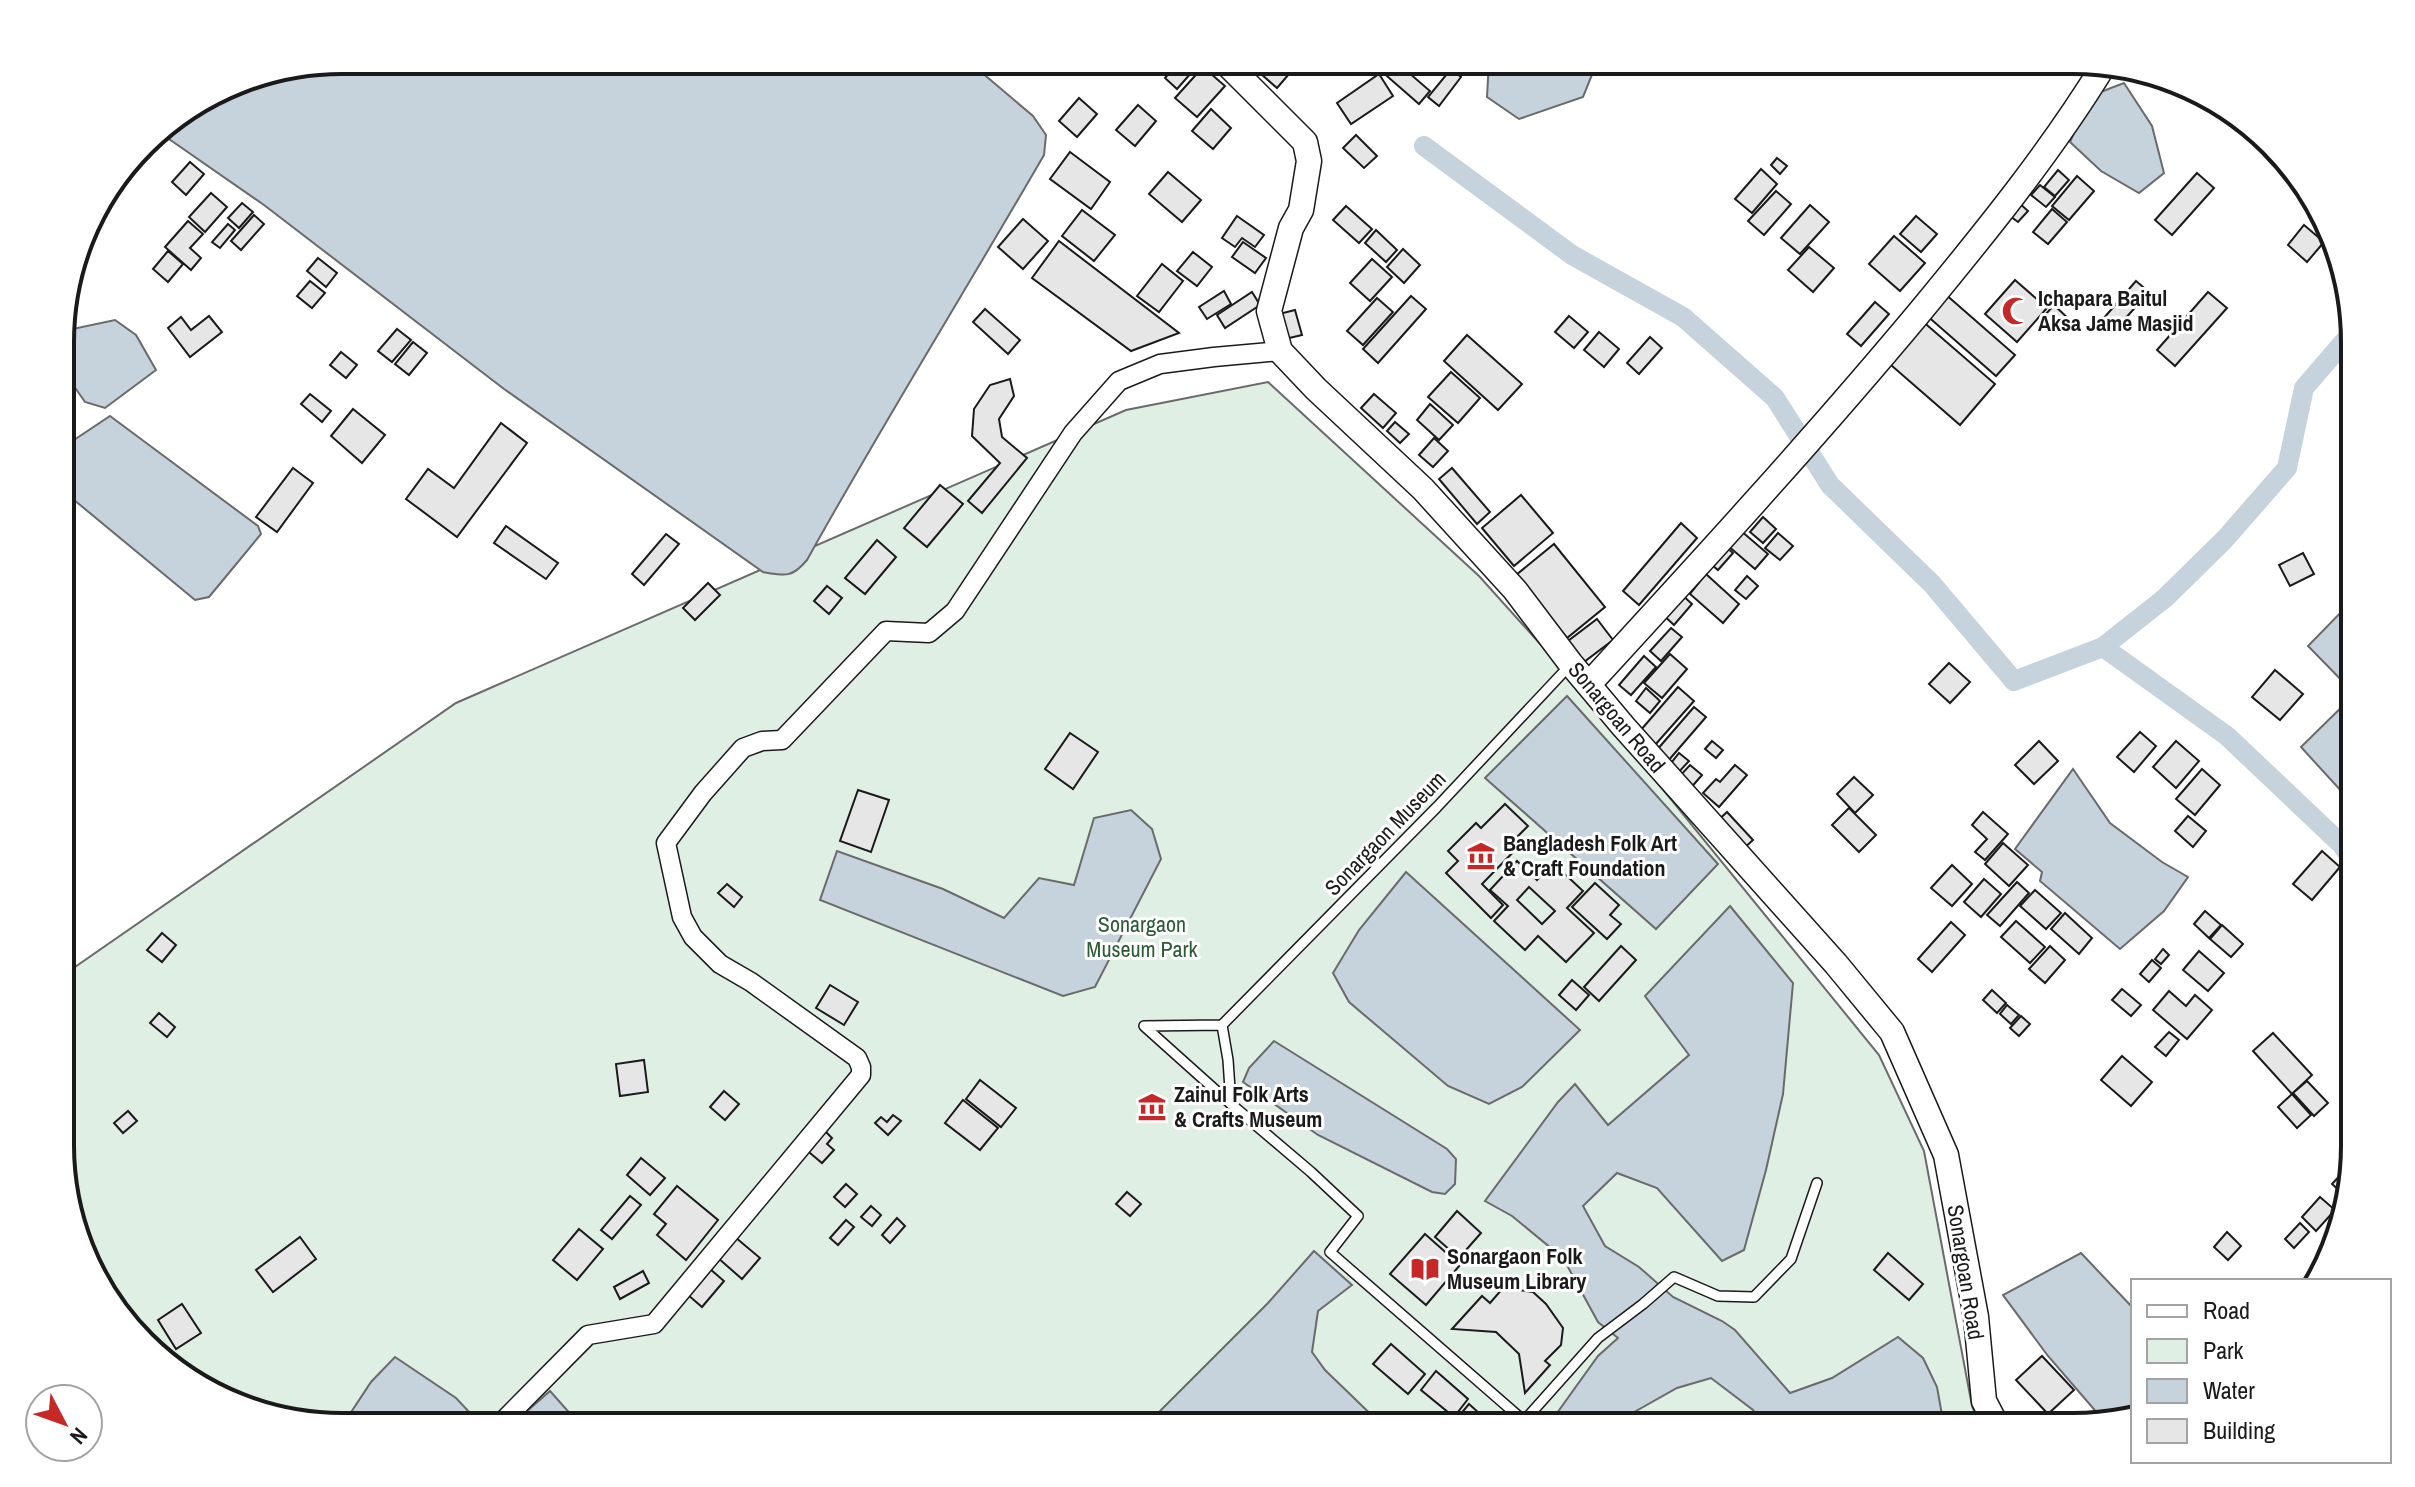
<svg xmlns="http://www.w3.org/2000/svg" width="2415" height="1487" viewBox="0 0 2415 1487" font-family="'Archivo Narrow',sans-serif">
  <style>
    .green { fill: #e0efe3; stroke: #6a6a6a; stroke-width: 2 }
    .water { fill: #c6d2dc; stroke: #6a6a6a; stroke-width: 2 }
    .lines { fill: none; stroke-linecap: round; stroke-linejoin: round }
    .canal { stroke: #c6d2dc; stroke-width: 20 }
    .building { fill: #e6e6e6; stroke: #1a1a1a; stroke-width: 2; fill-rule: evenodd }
    .lane-casing { stroke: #1a1a1a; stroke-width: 12 }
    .street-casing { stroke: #1a1a1a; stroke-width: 21 }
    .secondary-casing { stroke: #1a1a1a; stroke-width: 27 }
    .lane { stroke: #fff; stroke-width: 9 }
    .street { stroke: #fff; stroke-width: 18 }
    .secondary { stroke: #fff; stroke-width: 24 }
    .labels { text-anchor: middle; stroke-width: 6; stroke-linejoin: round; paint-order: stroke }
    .poi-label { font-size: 22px; font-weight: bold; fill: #1a1a1a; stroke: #fff; text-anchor: start }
    .street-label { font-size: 22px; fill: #1a1a1a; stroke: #fff }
    .park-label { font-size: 22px; fill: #2b5a34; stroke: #fff }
    .rim { fill: none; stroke: #1a1a1a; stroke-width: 4 }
  </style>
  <rect width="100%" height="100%" fill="#fff"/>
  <!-- green -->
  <path class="green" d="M1268,382L1479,576L1586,695L1879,1055L1924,1151L1972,1406L1981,1426L341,1427L252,1412L186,1380L107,1301L62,1182V976L456,703L1126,410Z"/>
  <!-- water -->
  <g class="water">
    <path d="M342,60H967L1033,116L1046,135L1044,155C966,290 883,423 807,560C792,578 785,576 763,572L504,389L264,205L169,139L159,128L234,81Z"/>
    <path d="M1489,60H1598L1583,97L1519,119L1487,97Z"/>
    <path d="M2124,83L2152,126L2164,173L2139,193L2101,171L2070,142L2090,96Z"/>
    <path d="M115,320L136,335L156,370L105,408L85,402L62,369V335L63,331Z"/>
    <path d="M110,416L258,526L261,534L209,597L195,600L62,490V448Z"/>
    <path d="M2354,603V693L2308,646L2348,605Z"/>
    <path d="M2354,695V802L2353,804L2301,747Z"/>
    <path d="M1567,696L1718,864L1656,929L1485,778Z"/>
    <path d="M2073,769L2110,823L2162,862L2188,877L2164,911L2120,949L2040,881L2042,872L2015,849Z"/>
    <path d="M1131,810L1152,829L1161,859L1095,987L1063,996L820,900L837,851L943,889L1004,918L1039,878L1074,885L1094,818Z"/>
    <path d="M1406,872L1580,1030L1522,1087L1489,1104L1448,1086L1349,1002L1333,973L1359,930Z"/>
    <path d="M1730,906L1793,983L1783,1094L1766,1170L1744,1250L1722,1261L1657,1188L1617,1173L1583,1206L1605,1246L1639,1267L1673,1297L1722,1321L1735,1330L1790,1393L1832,1378L1898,1337L1923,1358L1937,1387L1944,1426L1765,1427L1753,1410L1711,1378L1677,1388L1629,1415L1615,1427H1547L1598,1356L1618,1338L1598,1322L1563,1258L1512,1216L1485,1201L1558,1102L1575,1084L1608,1125L1689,1055L1645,996Z"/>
    <path d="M1274,1041L1447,1149L1456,1159L1455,1184L1445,1194L1432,1192L1318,1135L1243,1082L1249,1068Z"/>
    <path d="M1314,1251L1352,1285L1318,1311L1312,1352L1325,1370L1384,1427H1144L1268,1303Z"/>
    <path d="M2081,1253L2133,1308V1414L2105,1422L2048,1356L2003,1295Z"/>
    <path d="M395,1357L456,1398L472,1415L461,1427H352L346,1420L371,1382Z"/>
    <path d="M550,1391L582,1427H509Z"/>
  </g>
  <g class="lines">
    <!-- canal -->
    <g class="canal">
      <path d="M1424,146L1572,255L1683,317L1775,398L1830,485L1932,584L2014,681L2103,647L2227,736L2341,844L2354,862"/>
      <path d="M2103,647L2165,598L2225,539L2287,468L2304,388L2354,330"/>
    </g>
  </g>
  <!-- building -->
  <g class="building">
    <path d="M1180,60H1195L1199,64L1177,89L1165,78Z"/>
    <path d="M1245,60H1301L1277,88Z"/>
    <path d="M1389,60H1394L1430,91L1419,104L1380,70Z"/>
    <path d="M1395,60H1416L1407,70Z"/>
    <path d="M1423,60H1440L1433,69Z"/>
    <path d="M1203,67L1225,86L1197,117L1175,98Z"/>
    <path d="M1451,69L1461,77L1439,106L1428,97Z"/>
    <path d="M1379,74L1393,96L1351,124L1337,103Z"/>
    <path d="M1079,98L1097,114L1077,137L1059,121Z"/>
    <path d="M1138,105L1156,121L1135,146L1116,130Z"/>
    <path d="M1211,109L1231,128L1213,149L1192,131Z"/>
    <path d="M1356,135L1377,156L1364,168L1343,148Z"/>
    <path d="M1070,152L1110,182L1091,209L1050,179Z"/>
    <path d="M1777,158L1787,166L1780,174L1771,165Z"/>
    <path d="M190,162L204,174L186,195L172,182Z"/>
    <path d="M1761,169L1777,184L1752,213L1735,199Z"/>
    <path d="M2058,170L2069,180L2055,196L2044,187Z"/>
    <path d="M1168,172L1201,200L1182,222L1149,194Z"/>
    <path d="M2197,173L2214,188L2172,235L2155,220Z"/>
    <path d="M2077,176L2094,191L2069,220L2052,206Z"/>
    <path d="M2040,185L2055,197L2046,207L2031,195Z"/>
    <path d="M1776,191L1791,204L1764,235L1748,221Z"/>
    <path d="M211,193L227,207L205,232L189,217Z"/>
    <path d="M2017,201L2028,211L2018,222L2006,213Z"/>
    <path d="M242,203L253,212L239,228L228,218Z"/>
    <path d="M1810,205L1829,222L1800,254L1781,238Z"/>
    <path d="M1346,206L1372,229L1359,243L1333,220Z"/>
    <path d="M2052,209L2067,222L2048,244L2033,232Z"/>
    <path d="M1082,210L1115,235L1094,261L1062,236Z"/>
    <path d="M254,215L264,224L241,250L231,241Z"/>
    <path d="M1237,216L1264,235L1255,247L1242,238L1235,247L1222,238Z"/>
    <path d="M1916,216L1937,234L1921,252L1900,234Z"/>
    <path d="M1023,219L1048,241L1023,269L998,247Z"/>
    <path d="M188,221L203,234L190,248L201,258L191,270L165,247Z"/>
    <path d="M228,224L235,230L220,248L212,242Z"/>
    <path d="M2304,225L2324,242L2307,262L2288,245Z"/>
    <path d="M1376,230L1397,250L1386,262L1365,243Z"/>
    <path d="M1894,236L1925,263L1900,291L1869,264Z"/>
    <path d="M1059,241L1179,333L1131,351L1032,278Z"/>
    <path d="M1243,242L1266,258L1255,273L1232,257Z"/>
    <path d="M1809,247L1834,268L1813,292L1788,270Z"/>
    <path d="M1403,249L1420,265L1404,283L1387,267Z"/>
    <path d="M168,251L183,264L168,282L153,269Z"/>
    <path d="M1193,252L1212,267L1197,286L1177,271Z"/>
    <path d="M318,258L337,273L326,287L307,271Z"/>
    <path d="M1372,259L1392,277L1370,301L1350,283Z"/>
    <path d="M1162,264L1183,281L1159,312L1137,296Z"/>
    <path d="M2015,280L2047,308L2017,342L1985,314Z"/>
    <path d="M310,281L325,293L312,308L297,296Z"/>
    <path d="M2136,281L2149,292L2115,330L2103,319Z"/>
    <path d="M1224,291L1231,304L1207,319L1199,307Z"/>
    <path d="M1252,292L1260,305L1225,328L1217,315Z"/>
    <path d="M2208,292L2227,308L2175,366L2157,350Z"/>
    <path d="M1944,293L2015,355L1996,376L1925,314Z"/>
    <path d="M1411,296L1426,309L1378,363L1363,349Z"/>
    <path d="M1377,298L1393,312L1363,345L1347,331Z"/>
    <path d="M1875,302L1889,314L1861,346L1847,334Z"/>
    <path d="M2054,305L2072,322L2064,332L2045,315Z"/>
    <path d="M985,309L1020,340L1008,354L973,322Z"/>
    <path d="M1295,310L1302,335L1285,339L1279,314Z"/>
    <path d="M209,316L222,332L190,357L168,328L181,317L191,330Z"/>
    <path d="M1569,316L1588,332L1574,348L1555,332Z"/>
    <path d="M1920,319L1995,384L1960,425L1884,359Z"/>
    <path d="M397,329L411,340L392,362L378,351Z"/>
    <path d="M1599,332L1619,349L1604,367L1584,350Z"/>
    <path d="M1467,335L1522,384L1498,410L1444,361Z"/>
    <path d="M1650,337L1662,348L1639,374L1627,363Z"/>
    <path d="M413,342L427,353L409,375L395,364Z"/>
    <path d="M341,352L357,365L346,378L330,365Z"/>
    <path d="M1451,372L1480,398L1458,423L1428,397Z"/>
    <path d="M1010,379L1014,396L999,419L1002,437L1027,458L982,513L968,501L1000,463L972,436L974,409L990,385Z"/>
    <path d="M310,394L331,411L322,422L301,404Z"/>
    <path d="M1374,394L1396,413L1383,428L1361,408Z"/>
    <path d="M1430,404L1453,425L1439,440L1417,420Z"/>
    <path d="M353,409L385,435L362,463L331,436Z"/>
    <path d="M1395,422L1409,434L1400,443L1387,431Z"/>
    <path d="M501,423L527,443L457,537L406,499L428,469L454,488Z"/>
    <path d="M1434,438L1448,451L1433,467L1419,455Z"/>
    <path d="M293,468L313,483L277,532L256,517Z"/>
    <path d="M1452,468L1490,512L1477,524L1439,479Z"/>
    <path d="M940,485L963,504L927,547L904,528Z"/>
    <path d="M1521,495L1553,533L1514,566L1482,528Z"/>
    <path d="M1763,517L1776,529L1763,543L1750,532Z"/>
    <path d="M1681,523L1697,538L1639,605L1623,591Z"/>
    <path d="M506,526L558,563L546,579L494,543Z"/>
    <path d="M1740,530L1768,554L1755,569L1727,545Z"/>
    <path d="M1778,533L1793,546L1780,560L1765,548Z"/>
    <path d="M666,534L679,544L644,585L632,574Z"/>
    <path d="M877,540L896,557L865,594L845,578Z"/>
    <path d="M1722,543L1733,553L1718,570L1707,561Z"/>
    <path d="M1554,544L1605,607L1567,638L1516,575Z"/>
    <path d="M2303,553L2314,574L2290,586L2279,565Z"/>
    <path d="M1706,574L1739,604L1723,623L1690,594Z"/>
    <path d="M1747,576L1758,586L1746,599L1735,590Z"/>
    <path d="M708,583L720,595L695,620L683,608Z"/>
    <path d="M827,586L842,598L829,614L814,601Z"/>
    <path d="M1679,592L1692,604L1674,625L1661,613Z"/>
    <path d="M1597,619L1613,640L1580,665L1564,644Z"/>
    <path d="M1671,628L1682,637L1661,661L1650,651Z"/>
    <path d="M1670,654L1687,669L1662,698L1644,683Z"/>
    <path d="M1644,656L1656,667L1631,695L1619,685Z"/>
    <path d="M1949,663L1970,682L1950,703L1929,684Z"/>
    <path d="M2275,670L2303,694L2280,720L2252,697Z"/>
    <path d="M1678,687L1694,701L1655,745L1640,731Z"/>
    <path d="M1646,688L1660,701L1650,713L1636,701Z"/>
    <path d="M1694,707L1706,717L1668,761L1656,751Z"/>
    <path d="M2140,732L2156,746L2134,772L2117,757Z"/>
    <path d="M1070,733L1098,752L1073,789L1045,769Z"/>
    <path d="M1712,741L1723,750L1716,758L1705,749Z"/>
    <path d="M2039,741L2058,761L2034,784L2015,765Z"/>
    <path d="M2176,741L2199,761L2176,788L2153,767Z"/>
    <path d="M1679,753L1689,761L1677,774L1668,767Z"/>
    <path d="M1690,765L1702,775L1689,790L1677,779Z"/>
    <path d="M1735,765L1747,775L1719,807L1703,793L1716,779L1720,782Z"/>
    <path d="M2202,769L2220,785L2195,815L2176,799Z"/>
    <path d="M1854,777L1873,795L1855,813L1837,794Z"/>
    <path d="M858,790L889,800L871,852L840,841Z"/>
    <path d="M1505,804L1528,826L1517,837L1523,842L1482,884L1503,905L1491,918L1446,873L1458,861L1448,851L1476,823L1481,828Z"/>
    <path d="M1849,808L1876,835L1859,852L1832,825Z"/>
    <path d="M1727,812L1753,840L1741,851L1715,823Z"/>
    <path d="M1983,812L2008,834L1985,860L1975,852L1987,839L1972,825Z"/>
    <path d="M2188,816L2206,831L2193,847L2175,831Z"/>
    <path d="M2003,843L2028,865L2009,886L1985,864Z"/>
    <path d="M2322,851L2340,867L2312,900L2293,884Z"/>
    <path d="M1517,861L1537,880L1553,863L1583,891L1567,908L1594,933L1566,962L1538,936L1525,950L1494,921L1508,906L1490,890ZM1529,887L1555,911L1542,924L1517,900Z"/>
    <path d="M1952,865L1972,884L1952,906L1931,888Z"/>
    <path d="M1984,879L2001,894L1981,917L1964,902Z"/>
    <path d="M2017,882L2029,893L2000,926L1987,915Z"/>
    <path d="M1595,883L1619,905L1610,915L1621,924L1607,939L1572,907Z"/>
    <path d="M727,884L742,897L734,907L718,893Z"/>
    <path d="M2035,890L2061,913L2046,929L2020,906Z"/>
    <path d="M2205,911L2221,925L2209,938L2194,924Z"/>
    <path d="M2065,913L2092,938L2079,954L2051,929Z"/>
    <path d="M2016,921L2045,947L2030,963L2001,937Z"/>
    <path d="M1951,922L1965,935L1932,972L1918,959Z"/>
    <path d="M2222,925L2243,944L2231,957L2210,939Z"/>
    <path d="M162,933L176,945L162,962L147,950Z"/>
    <path d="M1621,946L1636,960L1599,1001L1584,987Z"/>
    <path d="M2050,946L2065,960L2045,983L2029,969Z"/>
    <path d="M2163,949L2169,955L2161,964L2155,959Z"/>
    <path d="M2199,951L2224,973L2208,991L2183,970Z"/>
    <path d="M2152,960L2161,968L2149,982L2140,974Z"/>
    <path d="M1572,980L1589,995L1576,1010L1559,995Z"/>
    <path d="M830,985L858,1002L844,1025L816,1008Z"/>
    <path d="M2122,989L2141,1005L2131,1016L2112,1000Z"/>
    <path d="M1992,990L2006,1003L1997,1013L1983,1000Z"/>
    <path d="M2169,991L2186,1006L2195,995L2212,1010L2187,1039L2153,1010Z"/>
    <path d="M2007,1005L2019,1015L2011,1024L2000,1014Z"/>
    <path d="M159,1013L175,1027L167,1037L150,1023Z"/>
    <path d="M2021,1016L2030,1024L2019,1036L2010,1028Z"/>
    <path d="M2169,1032L2179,1040L2166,1056L2155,1047Z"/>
    <path d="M2273,1033L2312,1075L2292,1094L2253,1051Z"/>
    <path d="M2122,1056L2152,1082L2131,1106L2101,1080Z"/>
    <path d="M644,1060L648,1092L620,1096L616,1064Z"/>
    <path d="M980,1080L1016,1108L1001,1127L966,1099Z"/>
    <path d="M2307,1081L2328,1103L2314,1116L2293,1093Z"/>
    <path d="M724,1091L739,1104L725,1120L710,1107Z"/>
    <path d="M2292,1094L2311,1115L2297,1128L2278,1107Z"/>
    <path d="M963,1100L998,1128L980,1150L945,1123Z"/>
    <path d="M128,1111L137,1121L123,1133L114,1123Z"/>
    <path d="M893,1115L901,1121L888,1135L875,1123L881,1117L887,1122Z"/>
    <path d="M822,1128L832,1138L827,1144L834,1150L822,1163L804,1148Z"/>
    <path d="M641,1158L665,1178L650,1195L627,1175Z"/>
    <path d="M2345,1170L2350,1175L2344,1195L2332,1184Z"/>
    <path d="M846,1184L857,1194L845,1207L834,1197Z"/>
    <path d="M677,1186L718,1220L686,1260L657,1235L666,1224L654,1214Z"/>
    <path d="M1127,1192L1141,1204L1130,1216L1116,1204Z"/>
    <path d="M630,1196L641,1205L612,1239L601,1230Z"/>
    <path d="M2320,1197L2335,1210L2316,1231L2302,1217Z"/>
    <path d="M871,1206L881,1215L872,1226L861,1217Z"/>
    <path d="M1457,1211L1481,1233L1459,1258L1435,1237Z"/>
    <path d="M897,1218L905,1226L890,1243L882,1235Z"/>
    <path d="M846,1220L854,1227L838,1245L830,1238Z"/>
    <path d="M2300,1223L2309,1232L2294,1248L2285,1239Z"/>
    <path d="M579,1229L603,1249L577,1280L553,1260Z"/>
    <path d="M2227,1232L2241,1246L2228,1260L2214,1247Z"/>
    <path d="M1425,1234L1460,1265L1426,1305L1390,1274Z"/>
    <path d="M300,1237L316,1259L273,1292L256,1270Z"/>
    <path d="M735,1237L760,1258L742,1279L718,1258Z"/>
    <path d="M1888,1253L1923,1284L1909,1300L1874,1270Z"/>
    <path d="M710,1269L724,1281L702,1307L688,1295Z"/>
    <path d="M643,1271L649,1283L620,1299L614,1287Z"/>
    <path d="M1503,1288L1533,1292L1546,1304L1563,1328L1561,1345L1545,1361L1550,1365L1525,1393L1519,1354L1496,1332L1452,1329L1482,1296L1490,1303Z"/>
    <path d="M182,1304L201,1333L176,1349L158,1320Z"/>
    <path d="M1391,1344L1425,1374L1408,1394L1373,1364Z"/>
    <path d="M2042,1356L2074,1390L2048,1414L2016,1380Z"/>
    <path d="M1436,1371L1468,1399L1454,1417L1421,1390Z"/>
    <path d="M1469,1404L1479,1413L1467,1427H1459L1454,1422Z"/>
  </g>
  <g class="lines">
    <defs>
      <g id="lane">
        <path d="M1222,1025L1144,1026L1231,1104L1228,1060L1222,1025L1437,807L1571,664"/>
        <path d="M1231,1104L1311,1172L1358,1216L1330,1252L1524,1421V1427"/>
        <path d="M1524,1421L1598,1338L1643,1304L1674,1277L1718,1296L1754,1297L1791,1259L1817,1183"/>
      </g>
      <path id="street" d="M497,1427L588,1335L654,1324L861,1075V1067L857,1058L751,982L720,964L693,937L682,917L666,843L703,793L743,748L762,741L782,740L886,631L929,633L955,611L1073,433L1119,381L1160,364L1214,357L1280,351"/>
      <g id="secondary">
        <path d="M1223,60L1305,142L1309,161L1301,210L1291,228L1269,311L1280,351L1316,389L1423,489L1515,590L1571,664L1623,726L1836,964L1892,1032L1946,1155L1976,1317L1984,1401L1997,1426"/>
        <path d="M1589,684C1701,562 1813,440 1919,313C1985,233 2050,153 2104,65"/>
      </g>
    </defs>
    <!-- lane casing -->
    <use href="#lane" class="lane-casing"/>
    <!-- street casing -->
    <use href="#street" class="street-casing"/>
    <!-- secondary casing -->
    <use href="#secondary" class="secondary-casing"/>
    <!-- lane -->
    <use href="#lane" class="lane"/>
    <!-- street -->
    <use href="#street" class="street"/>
    <!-- secondary -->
    <use href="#secondary" class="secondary"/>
  </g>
  <!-- icons -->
  <defs>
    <symbol id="mosque-bare" viewBox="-9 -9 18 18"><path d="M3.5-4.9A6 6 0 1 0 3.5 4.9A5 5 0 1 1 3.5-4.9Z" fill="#c62828" stroke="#fff" stroke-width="2.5" paint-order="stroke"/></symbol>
    <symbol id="museum-bare" viewBox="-9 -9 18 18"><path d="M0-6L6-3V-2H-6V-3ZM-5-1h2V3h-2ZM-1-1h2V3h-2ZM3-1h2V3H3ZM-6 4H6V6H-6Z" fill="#c62828" stroke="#fff" stroke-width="2.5" paint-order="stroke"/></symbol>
    <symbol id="library-bare" viewBox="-9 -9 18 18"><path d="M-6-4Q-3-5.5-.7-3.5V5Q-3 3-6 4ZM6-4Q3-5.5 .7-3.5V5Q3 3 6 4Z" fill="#c62828" stroke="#fff" stroke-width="2.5" paint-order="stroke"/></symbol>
  </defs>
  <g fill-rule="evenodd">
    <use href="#mosque-bare" x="1996" y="291" width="40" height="40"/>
    <use href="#museum-bare" x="1461" y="836" width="40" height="40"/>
    <use href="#museum-bare" x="1132" y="1087" width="40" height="40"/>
    <use href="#library-bare" x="1405" y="1249" width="40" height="40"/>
  </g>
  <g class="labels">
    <!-- poi labels -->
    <g class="poi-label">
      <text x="2038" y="306">Ichapara Baitul<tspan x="2038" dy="25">Aksa Jame Masjid</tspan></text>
      <text x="1503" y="851">Bangladesh Folk Art<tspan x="1503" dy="25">&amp; Craft Foundation</tspan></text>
      <text x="1174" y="1102">Zainul Folk Arts<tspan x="1174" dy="25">&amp; Crafts Museum</tspan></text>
      <text x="1447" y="1264">Sonargaon Folk<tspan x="1447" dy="25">Museum Library</tspan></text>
    </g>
    <!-- street labels -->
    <g class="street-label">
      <text transform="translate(1617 717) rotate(50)" y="8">Sonargoan Road</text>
      <text transform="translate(1385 833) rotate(-46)" y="8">Sonargaon Museum</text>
      <text transform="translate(1966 1272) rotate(81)" y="8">Sonargoan Road</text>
    </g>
    <!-- park labels -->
    <g class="park-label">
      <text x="1142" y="932">Sonargaon<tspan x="1142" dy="25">Museum Park</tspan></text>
    </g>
  </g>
  <!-- crop -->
  <path d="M0 0H2415V1487H0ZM342 74H2073A268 268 0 0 1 2341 342V1145A268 268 0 0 1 2073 1413H342A268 268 0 0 1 74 1145V342A268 268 0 0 1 342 74Z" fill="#fff" fill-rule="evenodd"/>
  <path class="rim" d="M342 74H2073A268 268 0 0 1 2341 342V1145A268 268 0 0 1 2073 1413H342A268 268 0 0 1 74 1145V342A268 268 0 0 1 342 74Z"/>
  <!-- legend -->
  <rect x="2131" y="1279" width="260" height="184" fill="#ffffff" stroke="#a3a3a3" stroke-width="2"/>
  <rect x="2147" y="1305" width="40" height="12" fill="#ffffff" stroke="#a3a3a3" stroke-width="2"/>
  <text x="2203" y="1319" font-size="24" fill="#1a1a1a">Road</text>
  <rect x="2147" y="1339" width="40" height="24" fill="#e0efe3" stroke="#a3a3a3" stroke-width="2"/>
  <text x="2203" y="1359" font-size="24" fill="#1a1a1a">Park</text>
  <rect x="2147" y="1379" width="40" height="24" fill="#c6d2dc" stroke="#a3a3a3" stroke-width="2"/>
  <text x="2203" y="1399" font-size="24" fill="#1a1a1a">Water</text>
  <rect x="2147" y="1419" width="40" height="24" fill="#e6e6e6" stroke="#a3a3a3" stroke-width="2"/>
  <text x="2203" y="1439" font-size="24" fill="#1a1a1a">Building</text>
  <!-- north arrow -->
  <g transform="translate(64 1423) rotate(131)"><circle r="38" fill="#ffffff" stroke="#a3a3a3" stroke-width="2"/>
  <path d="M0-6L14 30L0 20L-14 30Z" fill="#c62828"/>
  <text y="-12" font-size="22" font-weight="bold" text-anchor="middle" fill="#1a1a1a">N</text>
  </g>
</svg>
